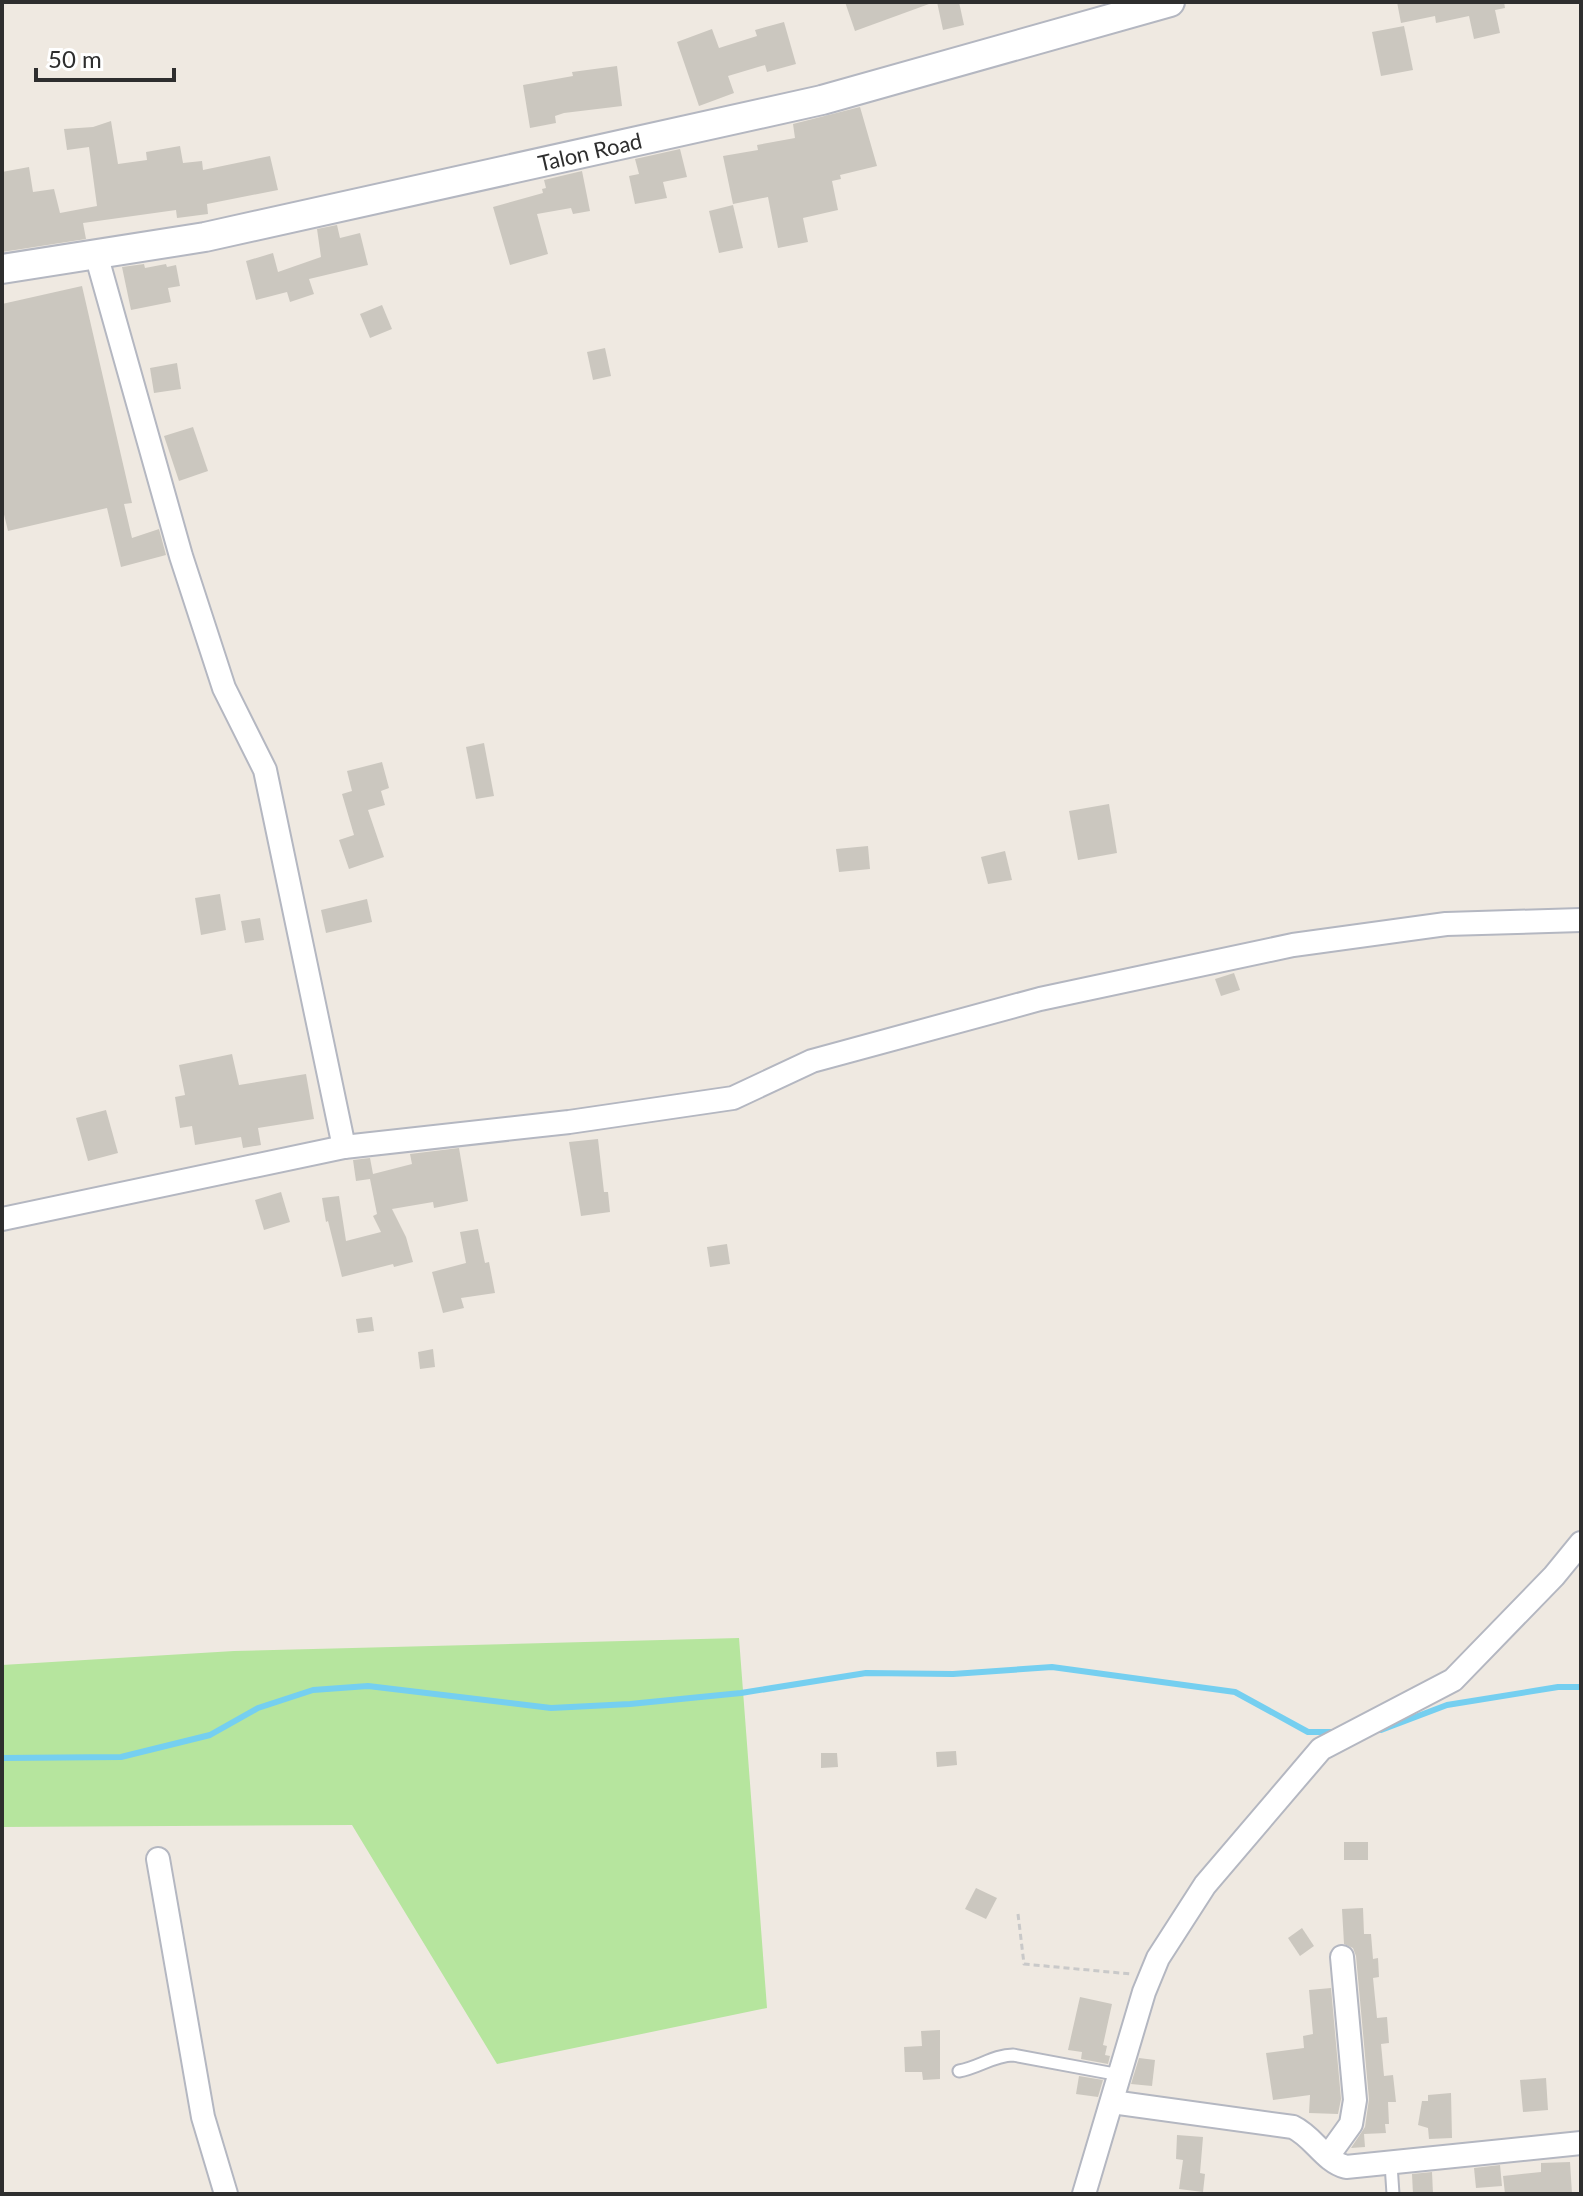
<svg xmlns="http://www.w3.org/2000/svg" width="1583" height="2196" viewBox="0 0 1583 2196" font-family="Lato,sans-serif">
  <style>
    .green { fill: #b6e59e }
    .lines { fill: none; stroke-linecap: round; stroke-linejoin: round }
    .stream { stroke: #75cff0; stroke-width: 6 }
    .building { fill: #cbc7bf }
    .service-casing { stroke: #b4b7c1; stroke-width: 15 }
    .minor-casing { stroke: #b4b7c1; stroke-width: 26 }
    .tertiary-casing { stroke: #b4b7c1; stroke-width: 32 }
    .path { stroke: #c9c9c9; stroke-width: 3; stroke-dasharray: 6 4; stroke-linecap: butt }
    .service { stroke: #fff; stroke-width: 11 }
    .minor { stroke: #fff; stroke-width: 22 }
    .tertiary { stroke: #fff; stroke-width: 28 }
    .labels { text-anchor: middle; stroke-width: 8; stroke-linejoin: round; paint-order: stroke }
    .street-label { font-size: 22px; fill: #2e2e2e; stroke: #fff }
  </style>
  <rect width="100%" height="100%" fill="#efe9e1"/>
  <!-- green -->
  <path class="green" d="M739,1638L767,2008L497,2064L352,1825L2,1827V1665L234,1651Z"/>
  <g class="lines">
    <!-- stream -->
    <g class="stream">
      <path d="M1381,1730L1447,1705L1558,1687H1581"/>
      <path d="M2,1758L121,1757L210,1735L258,1708L313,1690L368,1686L551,1708L630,1704L741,1693L866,1673L953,1674L1052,1667L1235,1692L1308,1732H1338"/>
    </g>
  </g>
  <!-- building -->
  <g class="building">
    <path d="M845,2H929V4L855,31Z"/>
    <path d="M937,2H959L964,25L943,30Z"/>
    <path d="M1397,2H1504L1505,8L1495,10L1500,33L1474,39L1469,16L1436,23L1435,16L1401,23Z"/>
    <path d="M784,22L796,64L767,72L765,65L728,76L734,93L699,106L677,42L712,29L719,48L757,36L755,30Z"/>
    <path d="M1404,26L1413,70L1381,76L1372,32Z"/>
    <path d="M617,66L622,106L564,113L555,116L556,123L530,128L523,85L573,76L572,72Z"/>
    <path d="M860,107L877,166L840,175L841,179L832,181L838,210L803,218L808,242L778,248L768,197L733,204L723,156L758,150L757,145L795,138L793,124Z"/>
    <path d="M111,121L118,164L147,160L146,152L180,146L183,163L202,161L203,170L270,156L278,190L207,204L208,214L177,218L176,210L83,223L86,239L2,252V172L29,167L33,192L54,189L60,213L97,206L89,147L67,150L64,129L93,127Z"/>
    <path d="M680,149L687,177L663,182L667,198L635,204L629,176L639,174L635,159Z"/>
    <path d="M582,171L590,211L573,214L571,208L537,214L548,254L510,265L493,207L543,193L542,189L546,188L544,180Z"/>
    <path d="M733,205L743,248L719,253L709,211Z"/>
    <path d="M337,225L340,238L360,233L368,265L309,279L314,294L290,302L287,292L256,300L246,261L273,253L278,272L321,257L317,229Z"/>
    <path d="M144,264L145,268L166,264L167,267L176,265L180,286L168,288L171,302L131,310L122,267Z"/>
    <path d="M82,286L132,503L124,504L132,538L159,529L166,555L121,567L107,508L8,531L2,506V304Z"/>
    <path d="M382,305L392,329L370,338L360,314Z"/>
    <path d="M605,348L611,376L593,380L587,352Z"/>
    <path d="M177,363L181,389L154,393L150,368Z"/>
    <path d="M193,427L208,471L179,481L164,436Z"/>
    <path d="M484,743L494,796L476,799L466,747Z"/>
    <path d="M382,762L389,788L381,791L385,805L368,810L384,857L349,869L339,840L354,835L342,794L352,791L347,771Z"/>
    <path d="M1109,804L1117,853L1078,860L1069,811Z"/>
    <path d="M868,846L870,869L839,872L836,849Z"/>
    <path d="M1005,851L1012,880L988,884L981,857Z"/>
    <path d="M220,894L226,930L201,935L195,898Z"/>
    <path d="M367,899L372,922L326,933L321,910Z"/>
    <path d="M260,918L264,940L245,943L241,921Z"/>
    <path d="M1234,973L1240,990L1221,996L1215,979Z"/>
    <path d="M232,1054L239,1085L306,1074L314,1119L258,1128L261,1145L243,1148L241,1137L195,1145L192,1126L180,1128L175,1097L185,1095L179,1065Z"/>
    <path d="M106,1110L118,1153L88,1161L76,1118Z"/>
    <path d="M598,1139L604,1192H608L610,1212L581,1216L569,1142Z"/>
    <path d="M459,1148L468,1201L434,1208L433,1202L392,1209L406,1237L413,1262L394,1267L393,1264L342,1277L328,1221L326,1222L322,1198L339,1196L346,1241L381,1232L373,1216L377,1214L370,1179L356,1181L353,1160L370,1158L373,1174L412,1164L410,1154Z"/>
    <path d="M281,1192L290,1222L264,1230L255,1200Z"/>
    <path d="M478,1229L485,1263L489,1262L495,1293L461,1298L464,1308L443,1313L432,1272L466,1263L460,1232Z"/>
    <path d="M727,1244L730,1264L710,1267L707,1247Z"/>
    <path d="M372,1317L374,1331L358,1333L356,1319Z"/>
    <path d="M433,1349L435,1367L420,1369L418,1352Z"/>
    <path d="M956,1751L957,1765L937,1767L936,1752Z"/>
    <path d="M821,1753H837L838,1767L821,1768Z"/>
    <rect x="1344" y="1842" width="24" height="18"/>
    <path d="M976,1888L997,1898L986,1919L965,1909Z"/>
    <path d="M1363,1908L1364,1934H1371L1373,1959L1378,1958L1379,1977L1373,1978L1377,2018L1387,2017L1389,2043L1381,2044L1384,2076L1393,2075L1396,2102H1388L1389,2124H1385L1386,2133L1364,2134L1365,2147L1351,2148L1365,2127L1369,2099L1356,1956L1353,1948L1344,1944L1342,1909Z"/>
    <path d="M1302,1928L1314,1946L1300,1956L1288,1938Z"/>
    <path d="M1331,1988L1341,2099L1338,2114L1309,2113L1310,2095L1273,2100L1266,2053L1304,2048L1303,2036L1313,2034L1309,1990Z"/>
    <path d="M1080,1997L1112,2004L1103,2045L1107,2046L1105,2055L1110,2056L1108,2064L1081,2059L1082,2052L1068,2050Z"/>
    <path d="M940,2030V2079L923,2080L922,2072H905L904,2047L922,2046L921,2031Z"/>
    <path d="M1139,2058L1155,2060L1152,2086L1131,2084Z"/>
    <path d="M1079,2076L1103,2080L1098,2097L1076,2094Z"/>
    <path d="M1546,2078L1548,2110L1523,2112L1520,2080Z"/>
    <path d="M1451,2093L1452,2138L1429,2139L1428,2128L1418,2125L1422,2101H1428V2095Z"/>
    <path d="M1177,2135L1203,2137L1200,2173L1205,2174L1203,2192L1179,2189L1183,2160L1176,2159Z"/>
    <path d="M1570,2162L1572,2194H1505L1503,2176L1541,2172V2163Z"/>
    <path d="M1500,2165L1502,2186L1476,2188L1474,2168Z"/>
    <path d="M1432,2172L1433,2194H1413L1412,2174Z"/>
  </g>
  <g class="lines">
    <defs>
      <g id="service">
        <path d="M959,2071C978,2068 994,2055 1013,2055L1120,2075"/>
        <path d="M1391,2164L1393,2194"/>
      </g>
      <g id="minor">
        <path d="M96,254L181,556L224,688L265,770L344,1147"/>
        <path d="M2,1219L344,1147L569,1122L733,1098L812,1061L1040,999L1293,945L1446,924L1581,920"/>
        <path d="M158,1859L203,2117L226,2194"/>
        <path d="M1112,2102L1293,2127C1314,2137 1324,2161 1346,2167L1581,2143"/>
        <path d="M1328,2156L1351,2124L1355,2100L1342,1957"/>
        <path d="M1084,2194L1144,1992L1158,1958L1205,1885L1321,1749L1453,1680L1554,1576L1581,1543"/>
      </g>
      <path id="tertiary" d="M2,269L205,237L822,100L1170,2"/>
    </defs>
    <!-- service casing -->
    <use href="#service" class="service-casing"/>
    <!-- minor casing -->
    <use href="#minor" class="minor-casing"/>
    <!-- tertiary casing -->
    <use href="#tertiary" class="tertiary-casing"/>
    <!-- path -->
    <path class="path" d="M1018,1914L1024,1964L1131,1974"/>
    <!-- service -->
    <use href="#service" class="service"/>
    <!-- minor -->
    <use href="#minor" class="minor"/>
    <!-- tertiary -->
    <use href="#tertiary" class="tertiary"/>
  </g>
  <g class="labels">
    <!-- street labels -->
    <g class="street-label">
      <text transform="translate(590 152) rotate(-13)" y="8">Talon Road</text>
    </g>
  </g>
  <!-- border -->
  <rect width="1583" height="2196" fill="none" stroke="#2e2e2e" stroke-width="8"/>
  <!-- scale -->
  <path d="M36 68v12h138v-12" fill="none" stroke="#2e2e2e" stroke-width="4"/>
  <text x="48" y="68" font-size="24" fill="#2e2e2e" stroke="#ffffff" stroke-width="6" paint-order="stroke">50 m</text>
</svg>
